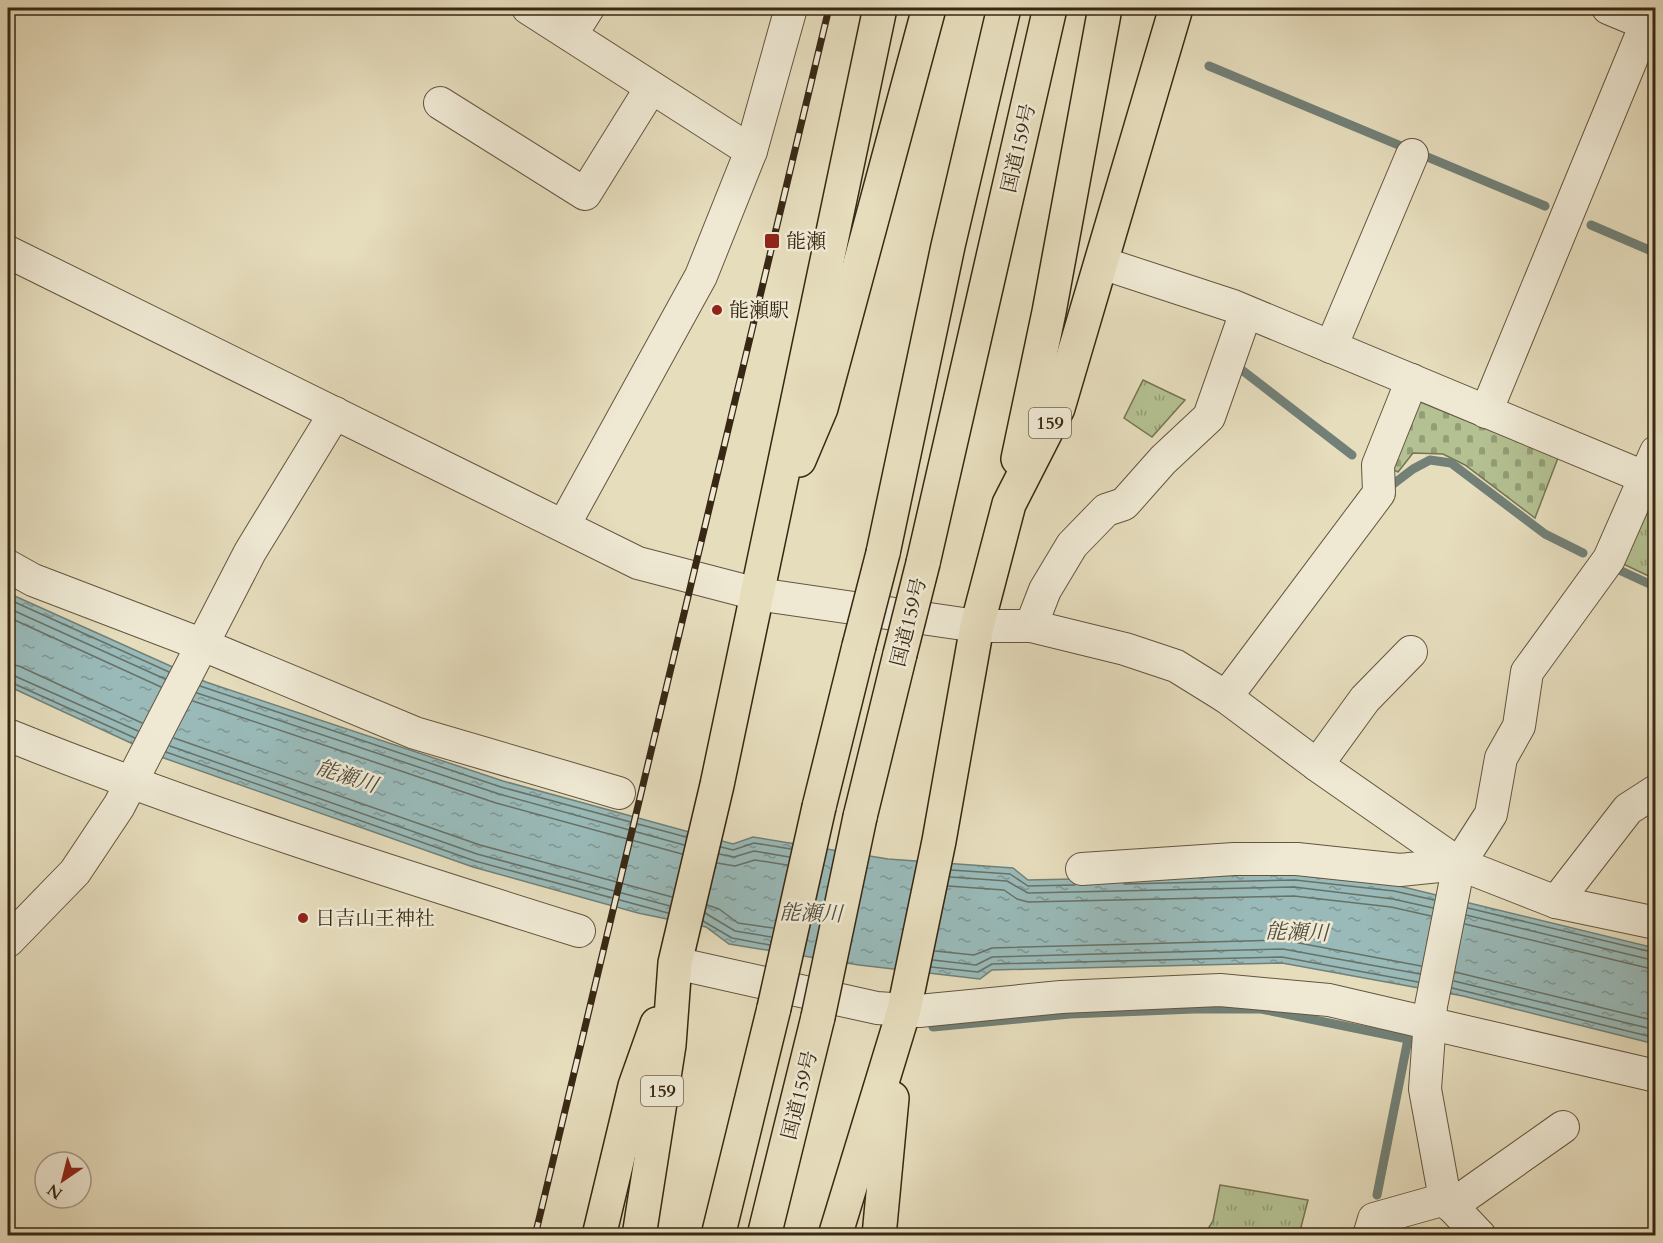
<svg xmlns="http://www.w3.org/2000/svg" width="1663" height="1243" viewBox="0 0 1663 1243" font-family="Cardo,'Noto Serif JP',serif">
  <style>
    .grass { fill: url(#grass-tufts); stroke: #767452; stroke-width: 1.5 }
    .cemetery { fill: url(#cemetery-stones); stroke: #767452; stroke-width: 1.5 }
    .water { fill: url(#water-ripples); stroke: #728077; stroke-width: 1.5 }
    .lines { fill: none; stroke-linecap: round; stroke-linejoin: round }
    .shore { stroke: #687166; stroke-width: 1.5 }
    .stream { stroke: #728077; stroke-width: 9 }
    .minor-casing { stroke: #64553e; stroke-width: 34 }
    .highway-casing { stroke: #382813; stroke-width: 36 }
    .minor { stroke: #efe9d4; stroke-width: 32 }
    .highway { stroke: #e6ddbd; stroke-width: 33 }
    .rail-casing { stroke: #382813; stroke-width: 7 }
    .rail { stroke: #efe9d4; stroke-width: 4.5; stroke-dasharray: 14; stroke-linecap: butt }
    .highway-bridge-casing { stroke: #382813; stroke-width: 36; stroke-linecap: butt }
    .highway-bridge { stroke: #e6ddbd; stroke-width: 33 }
    .poi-dot { fill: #8f2418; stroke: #efe9d4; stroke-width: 2 }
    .labels { text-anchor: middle; stroke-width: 5; stroke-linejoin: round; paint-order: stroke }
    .shield { fill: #efe9d4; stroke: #6f624d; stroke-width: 1.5 }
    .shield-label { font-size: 18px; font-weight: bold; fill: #382813 }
    .street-label { font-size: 20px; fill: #382813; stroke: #efe9d4 }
    .poi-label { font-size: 20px; fill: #382813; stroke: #efe9d4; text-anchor: start }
    .water-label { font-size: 21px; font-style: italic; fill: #504c3c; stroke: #efe9d4 }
  </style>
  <defs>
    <pattern id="grass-tufts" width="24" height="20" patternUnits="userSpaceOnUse" patternTransform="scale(1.5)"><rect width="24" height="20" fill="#b4c192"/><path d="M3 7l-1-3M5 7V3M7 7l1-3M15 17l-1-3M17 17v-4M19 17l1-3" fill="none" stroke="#939d76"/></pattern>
    <pattern id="cemetery-stones" width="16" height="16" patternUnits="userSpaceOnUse" patternTransform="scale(1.5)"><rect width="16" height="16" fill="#b4c192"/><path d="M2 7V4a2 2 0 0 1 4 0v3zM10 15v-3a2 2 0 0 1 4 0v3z" fill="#939d76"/></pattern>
    <pattern id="water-ripples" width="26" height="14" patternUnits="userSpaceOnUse" patternTransform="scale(1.5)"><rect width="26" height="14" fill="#99bab9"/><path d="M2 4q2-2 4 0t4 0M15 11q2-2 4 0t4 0" fill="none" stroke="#7e9795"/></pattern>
  </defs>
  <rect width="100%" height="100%" fill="#e6ddbd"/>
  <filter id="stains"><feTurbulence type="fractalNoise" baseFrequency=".00333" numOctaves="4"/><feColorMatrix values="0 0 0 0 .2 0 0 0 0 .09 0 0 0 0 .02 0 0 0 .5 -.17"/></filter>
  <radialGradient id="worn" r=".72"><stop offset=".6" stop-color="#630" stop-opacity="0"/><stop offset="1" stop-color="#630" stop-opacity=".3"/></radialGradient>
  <!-- grass -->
  <g class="grass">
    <path d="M1143,380L1185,400L1152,437L1124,418Z"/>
    <path d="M1650,496L1655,498V579L1621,563Z"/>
    <path d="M1220,1185L1308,1200L1299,1235H1204L1213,1221Z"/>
  </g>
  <!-- cemetery -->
  <path class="cemetery" d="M1413,399L1558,458L1535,518L1465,465L1443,454L1413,453L1398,472L1386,466Z"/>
  <!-- water -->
  <path class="water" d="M8,593L206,682L503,781L733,844L753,837L888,859L1013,868L1028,880L1295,874L1395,885L1655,948V1044L1463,996L1282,963L992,970L980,979L859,965L729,944L706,927L638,913L473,867L161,757L8,686Z"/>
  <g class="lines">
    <!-- shore -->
    <g class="shore">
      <path d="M8,599L169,672"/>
      <path d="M8,608L165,679"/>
      <path d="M8,617L161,687"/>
      <path d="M8,664L19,666L142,723"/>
      <path d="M8,673L138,731"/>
      <path d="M8,681L135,738"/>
      <path d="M200,686L501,787L686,837"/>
      <path d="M197,693L499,794L684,845"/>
      <path d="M193,701L496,803L682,854"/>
      <path d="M174,738L480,845L672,897"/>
      <path d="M170,746L477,854L670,906"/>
      <path d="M166,752L475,861L668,913"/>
      <path d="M721,847L733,850L754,843L791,849"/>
      <path d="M719,854L734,857L754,851L789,857"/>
      <path d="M717,863L735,866L755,860L787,865"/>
      <path d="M951,870L1010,874L1028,886L1075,885"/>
      <path d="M950,877L1007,881L1028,893L1294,887L1393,899L1433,908"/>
      <path d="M1124,884L1295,880L1394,891L1434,900"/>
      <path d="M948,886L1004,890L1017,899L1028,902L1294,896L1391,907L1431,916"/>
      <path d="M707,905L719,909L738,923L773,928"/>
      <path d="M1468,908L1656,953"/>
      <path d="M705,913L735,931L771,937"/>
      <path d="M1466,915L1656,961"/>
      <path d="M703,921L732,938L770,945"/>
      <path d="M1465,924L1656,970"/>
      <path d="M935,951L974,955L992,948L1283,940L1421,966"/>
      <path d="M933,960L976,965L992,957L1283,949L1420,974"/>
      <path d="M931,967L978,972L992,964L1282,957L1418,982"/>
      <path d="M1455,972L1656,1021"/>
      <path d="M1454,981L1656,1030"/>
      <path d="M1452,988L1656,1038"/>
    </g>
    <!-- stream -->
    <g class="stream">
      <path d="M1209,66L1545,206"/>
      <path d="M1591,225L1656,253"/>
      <path d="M1238,367L1352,455"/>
      <path d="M1392,485L1413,469L1430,460L1451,463L1545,534L1583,553"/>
      <path d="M1617,569L1656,587"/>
      <path d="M933,1027L1070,1014L1195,1009H1261L1408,1039L1377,1195"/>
    </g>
    <defs>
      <g id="minor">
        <path d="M528,8L751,151L701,276L564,525"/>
        <path d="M1608,8L1656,28"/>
        <path d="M571,35L588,8"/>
        <path d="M440,103L585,194L651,88"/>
        <path d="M751,151L791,8"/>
        <path d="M8,252L638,563L757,594L977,626H1031L1125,649L1176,666L1226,697L1317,765L1459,864L1556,902L1656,923"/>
        <path d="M1102,263L1233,306L1656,482"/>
        <path d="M1331,347L1412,155"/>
        <path d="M1486,412L1646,24"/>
        <path d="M8,566L33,580L203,645L415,733L619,793"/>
        <path d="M1031,626L1045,590L1072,545L1106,510L1124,504L1163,460L1209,417L1246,312"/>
        <path d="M1226,697L1379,493L1378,465L1412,380"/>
        <path d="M8,735C195,810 387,871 579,931"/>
        <path d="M1317,765L1365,699L1411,652"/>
        <path d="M1082,869L1234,859H1297L1400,870L1459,864"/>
        <path d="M1556,902L1628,809L1656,791"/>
        <path d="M8,941L75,872L119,806L250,552L335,413"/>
        <path d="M675,963L877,1008L919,1011L1061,997L1220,990L1329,1000L1656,1076"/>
        <path d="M1451,1206L1563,1127"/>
        <path d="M1369,1236L1374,1219L1445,1199"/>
        <path d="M1480,1236L1445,1199L1425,1089L1431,1006L1459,864L1491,814L1501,758L1519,726L1527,672L1609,559L1656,452"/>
      </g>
      <g id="highway">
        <path d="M1018,459L1049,312L1105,8"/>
        <path d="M799,460L821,408L929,8"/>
        <path d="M883,553L948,246L1004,8"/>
        <path d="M923,563L1050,8"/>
        <path d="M819,807L859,646"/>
        <path d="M860,817L900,654"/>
        <path d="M599,1236L635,1086L657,1024"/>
        <path d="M639,1236L669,1045L675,963L717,785L880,8"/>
        <path d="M718,1236L774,1008"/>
        <path d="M764,1236L818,1017"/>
        <path d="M835,1236L904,1010L939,841L977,626L1009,504L1058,408L1176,8"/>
        <path d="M879,1236L892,1098"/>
      </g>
    </defs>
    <!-- minor casing -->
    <use href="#minor" class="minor-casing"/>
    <!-- highway casing -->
    <use href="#highway" class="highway-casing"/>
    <!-- minor -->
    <use href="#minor" class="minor"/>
    <!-- highway -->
    <use href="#highway" class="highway"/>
    <defs>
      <path id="rail" d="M535,1236L829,8"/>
    </defs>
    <!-- rail casing -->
    <use href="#rail" class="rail-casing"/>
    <!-- rail -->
    <use href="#rail" class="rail"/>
    <defs>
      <g id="highway-bridge">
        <path d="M859,646L883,553"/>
        <path d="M900,654L923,563"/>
        <path d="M774,1008L819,807"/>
        <path d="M818,1017L860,817"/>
      </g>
    </defs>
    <!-- highway-bridge casing -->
    <use href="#highway-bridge" class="highway-bridge-casing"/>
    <!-- highway-bridge -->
    <use href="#highway-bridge" class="highway-bridge"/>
  </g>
  <!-- markers -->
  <g class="poi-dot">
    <rect x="764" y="233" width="16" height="16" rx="3"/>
    <circle cx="717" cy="310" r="6"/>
    <circle cx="303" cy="918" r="6"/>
  </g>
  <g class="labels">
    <!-- shield labels -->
    <g class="shield">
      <rect x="1029" y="408" width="42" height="30" rx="4.5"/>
      <rect x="641" y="1076" width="42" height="30" rx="4.5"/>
    </g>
    <g class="shield-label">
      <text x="1050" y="429">159</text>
      <text x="662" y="1097">159</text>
    </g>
    <!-- street labels -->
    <g class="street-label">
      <text transform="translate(1018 148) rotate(-77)" y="7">国道159号</text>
      <text transform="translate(908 622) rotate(-76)" y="7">国道159号</text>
      <text transform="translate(799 1095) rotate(-76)" y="7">国道159号</text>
    </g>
    <!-- poi labels -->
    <g class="poi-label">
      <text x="786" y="248">能瀬</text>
      <text x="729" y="317">能瀬駅</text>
      <text x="315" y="925">日吉山王神社</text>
    </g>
    <!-- water labels -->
    <g class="water-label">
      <text transform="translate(347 776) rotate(18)" y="7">能瀬川</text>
      <text transform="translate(811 913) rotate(2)" y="7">能瀬川</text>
      <text transform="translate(1297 932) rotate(2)" y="7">能瀬川</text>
    </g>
  </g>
  <!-- margin -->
  <rect width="1663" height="1243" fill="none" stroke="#e6ddbd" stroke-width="30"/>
  <rect x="9" y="9" width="1645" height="1225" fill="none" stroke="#382813" stroke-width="3"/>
  <rect x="15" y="15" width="1633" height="1213" fill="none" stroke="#382813" stroke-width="1.5"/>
  <!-- north arrow -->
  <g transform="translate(63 1180) rotate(215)"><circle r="28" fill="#efe9d4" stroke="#a69c87" stroke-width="1.5"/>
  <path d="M0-4.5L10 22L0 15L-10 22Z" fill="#8f2418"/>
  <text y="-9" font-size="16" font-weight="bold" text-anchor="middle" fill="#382813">N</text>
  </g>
  <rect width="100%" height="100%" filter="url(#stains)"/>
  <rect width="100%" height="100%" fill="url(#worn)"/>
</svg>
